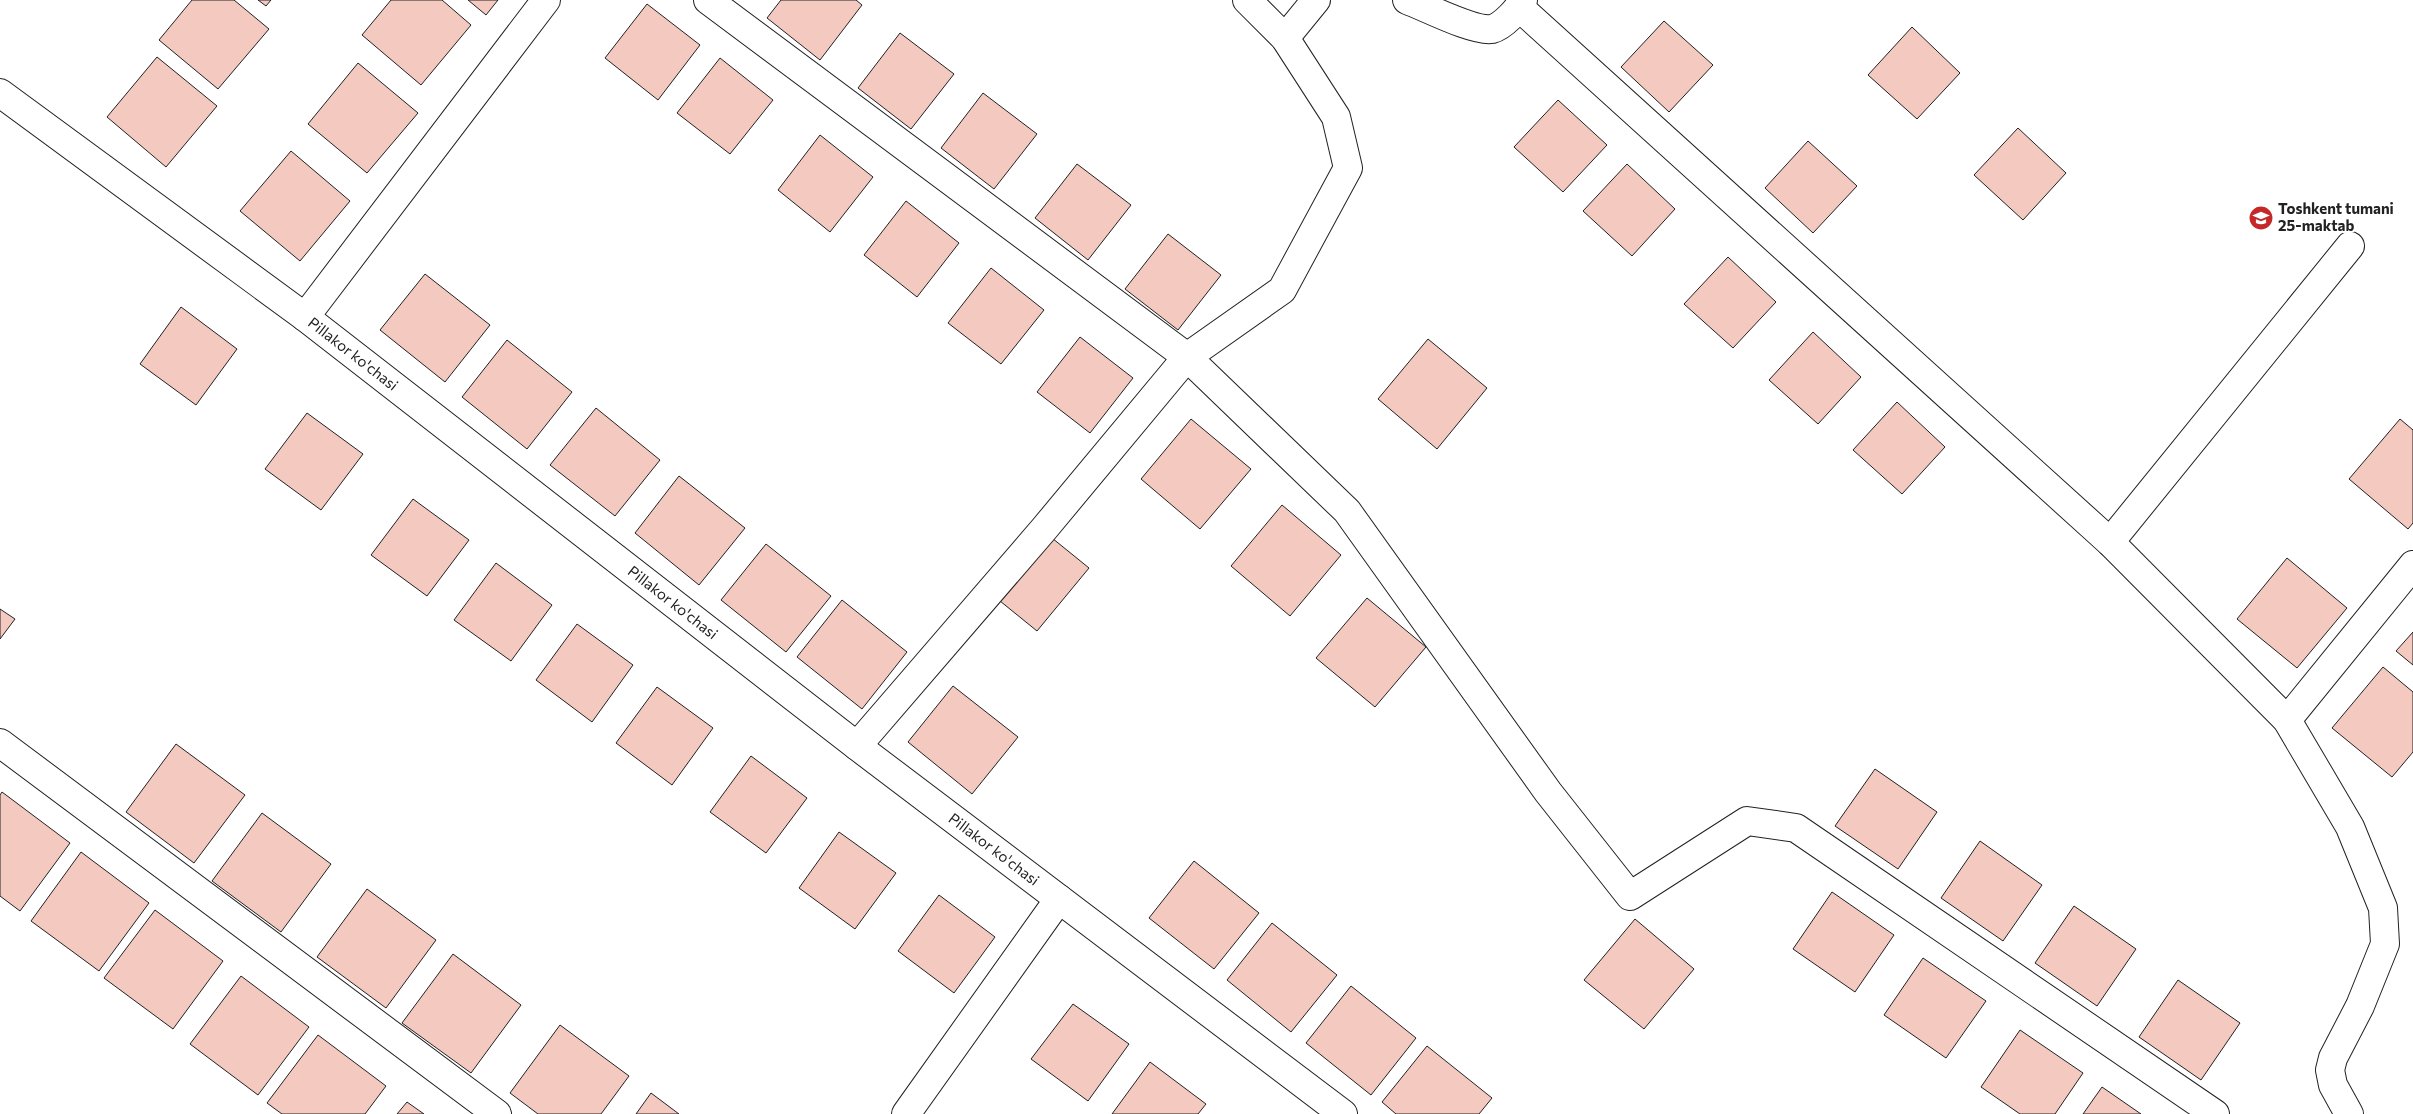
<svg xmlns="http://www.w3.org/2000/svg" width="2413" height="1114" viewBox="0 0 2413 1114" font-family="Commissioner,sans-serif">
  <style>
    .building { fill: #f3c9c0; stroke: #222 }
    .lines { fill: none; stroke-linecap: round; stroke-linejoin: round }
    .minor-casing { stroke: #222; stroke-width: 30 }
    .tertiary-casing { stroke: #222; stroke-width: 30 }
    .minor { stroke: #fff; stroke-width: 28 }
    .tertiary { stroke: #fff; stroke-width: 28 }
    .labels { text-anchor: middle; stroke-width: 4; stroke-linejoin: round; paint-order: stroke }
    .poi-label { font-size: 15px; font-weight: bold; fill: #222; stroke: #fff; text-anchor: start }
    .street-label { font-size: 15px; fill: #222; stroke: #fff }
  </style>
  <rect width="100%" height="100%" fill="#fff"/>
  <!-- building -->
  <g class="building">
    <path d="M192,0H234L269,29L218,89L159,40Z"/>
    <path d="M258,0H271L266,6Z"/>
    <path d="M391,0H442L471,25L421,85L362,35Z"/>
    <path d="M468,0H498L486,15Z"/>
    <path d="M781,0H856L862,5L820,60L767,18Z"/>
    <path d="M647,4L700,45L658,100L605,58Z"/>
    <path d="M1664,21L1713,65L1669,112L1621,67Z"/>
    <path d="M1912,27L1960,73L1917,119L1868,75Z"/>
    <path d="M900,33L954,74L911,129L858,88Z"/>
    <path d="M157,57L217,106L166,167L107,117Z"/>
    <path d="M720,58L773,100L730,154L677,113Z"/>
    <path d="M358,63L418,113L367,173L308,124Z"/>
    <path d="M983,93L1037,134L994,189L941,148Z"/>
    <path d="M1558,100L1607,145L1563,192L1514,147Z"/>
    <path d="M2018,128L2066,173L2023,220L1974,175Z"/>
    <path d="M820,135L873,177L830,232L778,190Z"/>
    <path d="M1808,141L1857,186L1813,233L1765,188Z"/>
    <path d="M291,151L350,201L300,261L240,211Z"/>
    <path d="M1077,164L1131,205L1088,260L1035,218Z"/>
    <path d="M1627,164L1675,209L1632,256L1583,211Z"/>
    <path d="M906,201L959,243L917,297L864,255Z"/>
    <path d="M1168,234L1221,275L1178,330L1125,289Z"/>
    <path d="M1728,257L1776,302L1733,348L1684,304Z"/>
    <path d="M991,268L1044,310L1001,364L948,323Z"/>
    <path d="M425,274L490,325L445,382L380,330Z"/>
    <path d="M181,307L237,349L196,405L140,364Z"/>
    <path d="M1813,332L1861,377L1818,424L1769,380Z"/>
    <path d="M1080,337L1133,378L1090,433L1037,392Z"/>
    <path d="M1428,339L1487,388L1437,449L1378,399Z"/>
    <path d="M507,340L572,392L527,449L462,397Z"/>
    <path d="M1897,402L1945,447L1902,494L1853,450Z"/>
    <path d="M596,408L660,460L615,516L550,465Z"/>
    <path d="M307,413L363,454L321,510L265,469Z"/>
    <path d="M1191,419L1251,469L1200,529L1141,479Z"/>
    <path d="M2400,419L2413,430V523L2408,529L2349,479Z"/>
    <path d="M679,476L745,528L699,585L635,533Z"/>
    <path d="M413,499L469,540L427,596L371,555Z"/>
    <path d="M1282,505L1341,555L1290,616L1231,566Z"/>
    <path d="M1052,538L1089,568L1037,631L1000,601Z"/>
    <path d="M766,544L831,596L786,652L721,600Z"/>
    <path d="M2287,558L2347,608L2297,668L2237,619Z"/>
    <path d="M496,563L552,605L511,661L454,620Z"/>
    <path d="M1367,598L1426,647L1375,707L1316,658Z"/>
    <path d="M842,600L907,652L862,709L797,657Z"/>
    <path d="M0,609L15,619L0,639Z"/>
    <path d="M577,624L633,665L592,722L536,680Z"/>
    <path d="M2413,632V665L2396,651Z"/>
    <path d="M2383,667L2413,692V752L2392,777L2332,728Z"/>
    <path d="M953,686L1018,737L972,794L908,742Z"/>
    <path d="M657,687L713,728L672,785L616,743Z"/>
    <path d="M176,744L245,795L194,863L126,812Z"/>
    <path d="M751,756L807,798L766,853L710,812Z"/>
    <path d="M1875,769L1937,812L1898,869L1835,826Z"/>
    <path d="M2,792L70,843L20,911L0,896V795Z"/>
    <path d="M262,813L331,864L281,932L212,881Z"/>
    <path d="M839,832L896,873L855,929L799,888Z"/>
    <path d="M1980,841L2042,885L2003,941L1941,898Z"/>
    <path d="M81,852L149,903L99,971L31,921Z"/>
    <path d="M1194,861L1259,913L1214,969L1149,918Z"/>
    <path d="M367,889L436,940L386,1008L317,957Z"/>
    <path d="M1832,892L1894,935L1855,992L1793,949Z"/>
    <path d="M939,895L995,937L954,993L898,951Z"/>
    <path d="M2074,906L2136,949L2097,1006L2035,963Z"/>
    <path d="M155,910L223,961L173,1029L104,978Z"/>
    <path d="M1635,919L1694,969L1644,1029L1584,980Z"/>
    <path d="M1272,923L1337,975L1291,1032L1227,980Z"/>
    <path d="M453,954L521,1005L471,1073L402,1023Z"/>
    <path d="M1923,958L1986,1001L1946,1058L1884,1015Z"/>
    <path d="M241,976L309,1027L258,1095L190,1044Z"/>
    <path d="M2178,980L2240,1023L2201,1080L2139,1037Z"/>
    <path d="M1351,986L1416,1038L1371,1095L1306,1043Z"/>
    <path d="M1073,1004L1129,1044L1088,1101L1031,1059Z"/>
    <path d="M560,1025L629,1076L601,1114H538L510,1093Z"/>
    <path d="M2020,1030L2083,1073L2055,1114H2020L1981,1087Z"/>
    <path d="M318,1035L386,1086L365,1114H282L267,1103Z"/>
    <path d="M1427,1046L1492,1098L1479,1114H1396L1382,1102Z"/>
    <path d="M1150,1062L1206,1104L1198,1114H1112Z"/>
    <path d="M2102,1087L2141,1114H2083Z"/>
    <path d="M651,1093L679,1114H636Z"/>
    <path d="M407,1102L424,1114H397Z"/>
  </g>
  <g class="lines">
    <defs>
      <g id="minor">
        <path d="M708,0L1187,357L1347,511L1548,792L1630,896L1747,821L1796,828L2215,1114"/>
        <path d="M1407,0C1426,7 1474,32 1492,29C1503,26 1518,10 1523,0"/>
        <path d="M1519,7L2110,542L2287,720L2350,827L2383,908L2385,944L2360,1006L2333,1058L2330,1070L2333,1085L2349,1114"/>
        <path d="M1285,38L1316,0"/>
        <path d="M305,317L546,0"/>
        <path d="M2110,542L2350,246"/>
        <path d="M2287,720L2413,565"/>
        <path d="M0,743L497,1114"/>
        <path d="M857,746L1044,529L1187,357L1282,290L1348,168L1336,117L1285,38L1247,0"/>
        <path d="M906,1114L1059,899"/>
      </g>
      <g id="tertiary">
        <path id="s1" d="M0,93L305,317L857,746L1343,1114"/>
      </g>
    </defs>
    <!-- minor casing -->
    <use href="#minor" class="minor-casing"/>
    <!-- tertiary casing -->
    <use href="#tertiary" class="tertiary-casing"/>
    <!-- minor -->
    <use href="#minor" class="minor"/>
    <!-- tertiary -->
    <use href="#tertiary" class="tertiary"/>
  </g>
  <!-- icons -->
  <defs>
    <symbol id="school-disc" viewBox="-11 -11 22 22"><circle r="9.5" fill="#c62828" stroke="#fff"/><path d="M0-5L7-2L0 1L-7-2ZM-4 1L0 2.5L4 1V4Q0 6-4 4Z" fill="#fff"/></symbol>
  </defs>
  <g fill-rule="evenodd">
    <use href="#school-disc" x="2247" y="204" width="28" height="28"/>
  </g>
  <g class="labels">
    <!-- poi labels -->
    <g class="poi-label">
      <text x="2278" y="214">Toshkent tumani<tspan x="2278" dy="17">25-maktab</tspan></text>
    </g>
    <!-- street labels -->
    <g class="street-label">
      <text dy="5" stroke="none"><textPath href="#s1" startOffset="439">Pillakor ko'chasi</textPath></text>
      <text dy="5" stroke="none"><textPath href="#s1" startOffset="844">Pillakor ko'chasi</textPath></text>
      <text dy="5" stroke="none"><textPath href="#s1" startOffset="1249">Pillakor ko'chasi</textPath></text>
    </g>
  </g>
</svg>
